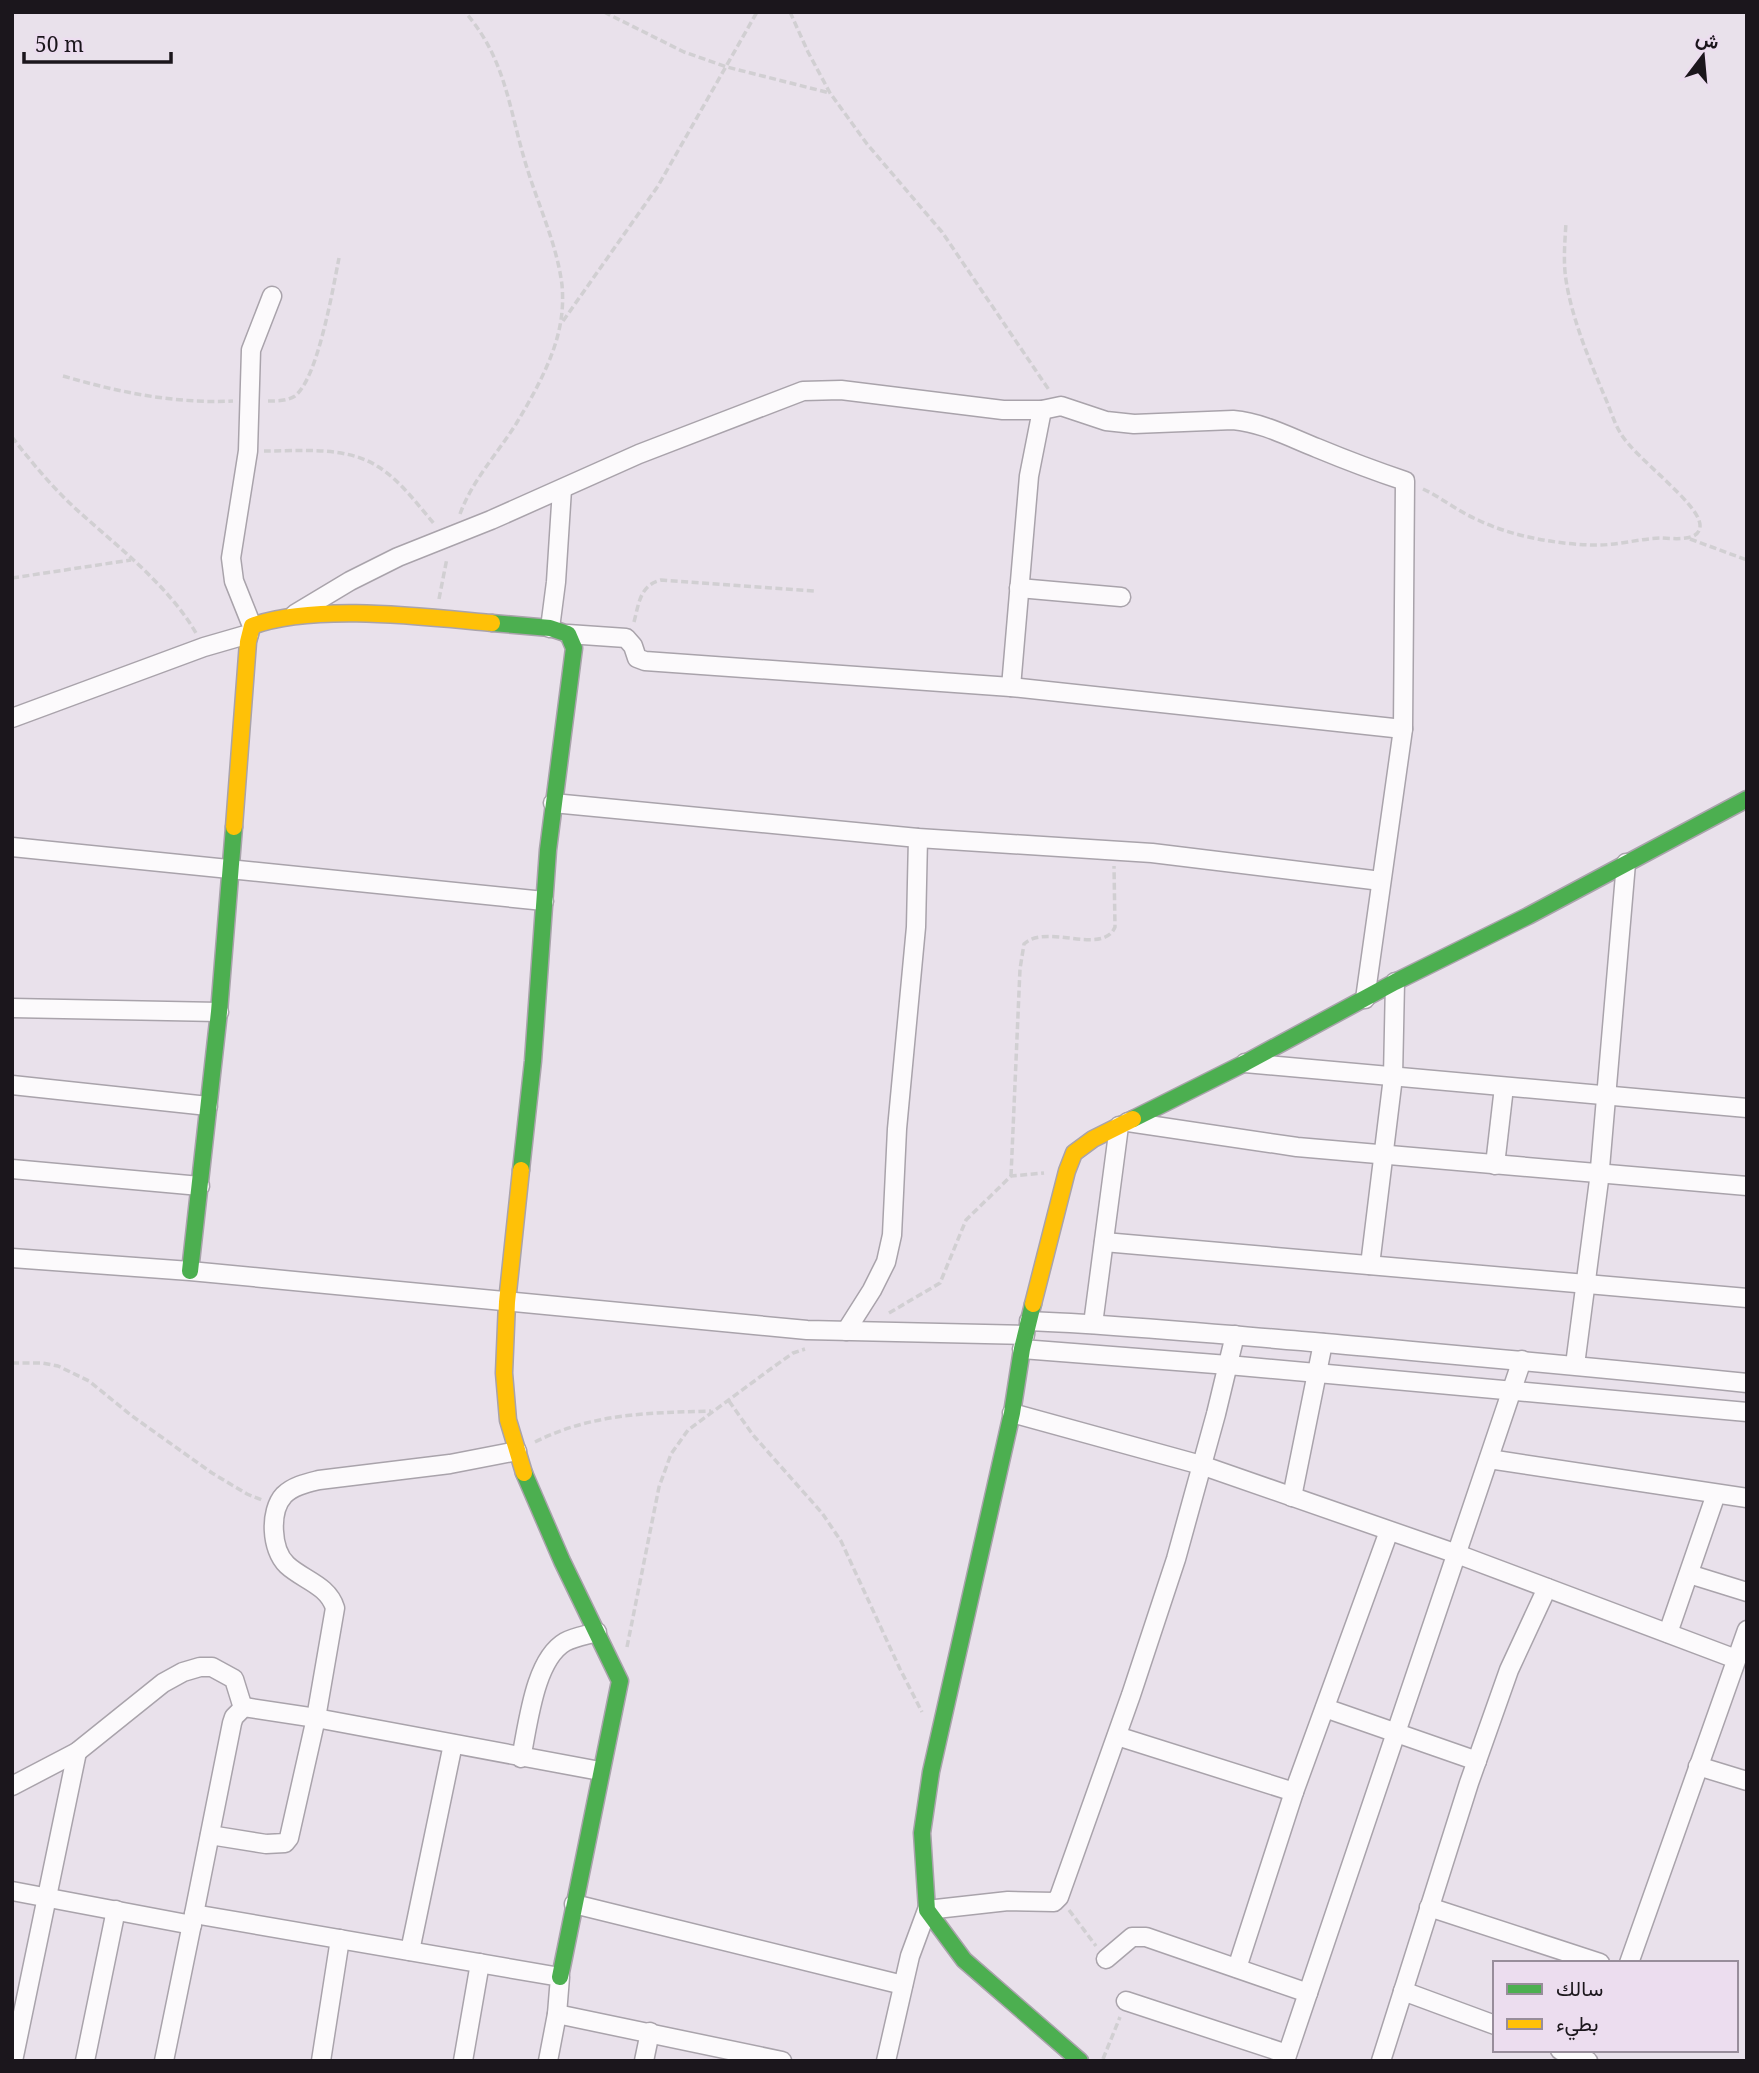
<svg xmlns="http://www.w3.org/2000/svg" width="1759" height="2073" viewBox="0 0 1759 2073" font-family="'Noto Serif',Vazirmatn,serif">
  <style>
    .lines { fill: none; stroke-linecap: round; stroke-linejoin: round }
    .street-casing { stroke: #a9a3ab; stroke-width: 21 }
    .fast-casing { stroke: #a9a3ab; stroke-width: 19 }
    .slow-casing { stroke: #a9a3ab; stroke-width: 19 }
    .path { stroke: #d1cfd2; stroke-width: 3.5; stroke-dasharray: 7 3.5; stroke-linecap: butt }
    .street { stroke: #fcfafc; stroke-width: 18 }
    .fast { stroke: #4caf50; stroke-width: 16 }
    .slow { stroke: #ffc107; stroke-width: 16 }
  </style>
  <rect width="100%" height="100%" fill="#e9e1eb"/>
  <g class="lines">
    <defs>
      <g id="street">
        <path d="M1019,588L1121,597"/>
        <path d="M295,614L350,581L398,557L491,520L639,454L803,391L841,390L1003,410H1042L1061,406L1106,421L1134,424L1233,420C1264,423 1289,437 1317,448C1346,460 1375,471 1405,481L1403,729L1365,999"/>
        <path d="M252,626L234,581L231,558L248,451L251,350L272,296"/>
        <path d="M550,628L556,582L562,489"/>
        <path d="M568,634L626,638L633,646L637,658L645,661L1011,687L1403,729"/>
        <path d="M1011,687L1029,476L1042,410"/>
        <path d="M12,718L204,647L249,634"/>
        <path d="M553,803L918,838L1152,853L1381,881"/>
        <path d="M12,847L544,901"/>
        <path d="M12,1008L219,1012"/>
        <path d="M1245,1063L1747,1108"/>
        <path d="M12,1085L208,1106"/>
        <path d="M1128,1122L1297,1147L1747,1186"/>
        <path d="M1495,1165L1504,1087"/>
        <path d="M12,1169L200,1186"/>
        <path d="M1104,1242L1747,1298"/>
        <path d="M12,1258L190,1271L807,1330L1025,1335"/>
        <path d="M1370,1265L1393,1077L1395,982"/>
        <path d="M1029,1321C1128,1325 1226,1335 1325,1343C1466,1356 1606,1368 1747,1383"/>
        <path d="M1093,1324L1119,1126"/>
        <path d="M846,1331L872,1290L886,1262L892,1235L897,1129L916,927L918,838"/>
        <path d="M1022,1349L1228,1365L1747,1412"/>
        <path d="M1575,1365L1599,1180L1626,863"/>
        <path d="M1012,1413L1201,1465L1457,1554L1736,1659"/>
        <path d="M1489,1459L1747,1498"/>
        <path d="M1292,1497L1323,1343"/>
        <path d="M1689,1574L1747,1592"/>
        <path d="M1668,1633L1716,1494"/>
        <path d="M1325,1708L1477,1761"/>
        <path d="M1117,1736L1294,1792"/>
        <path d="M521,1758C528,1726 534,1660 565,1642C574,1637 587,1635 597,1632"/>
        <path d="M1698,1766L1747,1781"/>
        <path d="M12,1786L77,1752L163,1683L183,1672L200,1667H212L234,1679L243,1708"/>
        <path d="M210,1835L266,1844L285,1843L289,1838L316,1718L335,1608C328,1585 303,1580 287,1565C271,1550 269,1511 284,1495C293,1486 307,1483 319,1480L450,1464L517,1451"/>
        <path d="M12,1891L192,1925"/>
        <path d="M574,1904L903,1985"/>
        <path d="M1429,1907L1600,1963"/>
        <path d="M194,1914L232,1723L234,1717L244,1707L316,1718L600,1771"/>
        <path d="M410,1951L453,1744"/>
        <path d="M1106,1959L1132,1937H1146L1308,1993"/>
        <path d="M1629,1963L1747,1630"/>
        <path d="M1237,1968L1294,1792L1389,1531"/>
        <path d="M1403,1991L1495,2025"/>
        <path d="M1126,2001L1287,2054"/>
        <path d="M557,2014L782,2061"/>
        <path d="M1560,2050L1588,2061"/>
        <path d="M13,2061L77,1752"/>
        <path d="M85,2061L116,1910"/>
        <path d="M164,2061L194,1914L560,1977L557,2014L548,2061"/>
        <path d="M321,2061L340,1939"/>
        <path d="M463,2061L480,1963"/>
        <path d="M644,2061L650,2032"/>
        <path d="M886,2061L910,1956L927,1910L1008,1901L1054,1902L1059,1897L1131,1695L1176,1559L1216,1414L1235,1335"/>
        <path d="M1285,2061L1522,1360"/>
        <path d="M1381,2061L1469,1783L1509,1670L1547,1588"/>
      </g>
      <g id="fast">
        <path d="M492,623L550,628L568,634L574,648L548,850L533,1061L521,1170"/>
        <path d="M1133,1119L1245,1063L1395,982L1528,916L1747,799"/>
        <path d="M190,1271L219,1012L234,827"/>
        <path d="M1033,1304L1022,1349L1012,1413L931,1772L922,1833L927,1910L964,1960L1080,2061"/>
        <path d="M524,1473L562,1561L620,1681L560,1977"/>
      </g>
      <g id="slow">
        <path d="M234,827L248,642L252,626C315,603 425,617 492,623"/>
        <path d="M521,1170L507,1302L504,1373L508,1420L524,1473"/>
        <path d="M1033,1304L1067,1171L1074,1153L1093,1139L1133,1119"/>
      </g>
    </defs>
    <!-- street casing -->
    <use href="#street" class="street-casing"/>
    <!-- fast casing -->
    <use href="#fast" class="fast-casing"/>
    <!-- slow casing -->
    <use href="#slow" class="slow-casing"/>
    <!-- path -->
    <g class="path">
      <path d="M604,12L684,52L727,67L830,93"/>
      <path d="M790,12L808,52L830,93L867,144L942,232L1049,390"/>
      <path d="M563,321L658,186L757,12"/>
      <path d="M63,376C118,392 175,404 233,401"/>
      <path d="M268,401C277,401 287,401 295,396C318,378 333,288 339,258"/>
      <path d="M12,437C32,463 53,488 77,510C118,547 168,585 196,633"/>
      <path d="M264,451C300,451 346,446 377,466C400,480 418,505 435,525"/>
      <path d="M1423,489C1442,498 1459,512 1478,520C1511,536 1555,544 1592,545C1615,546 1637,539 1660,538C1671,538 1701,543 1700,525C1699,503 1636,459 1621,434C1614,423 1610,408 1604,395C1589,359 1572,319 1566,280C1563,261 1565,241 1566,222"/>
      <path d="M460,514C472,481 497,454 516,424C530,401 545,374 554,348C561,327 564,308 562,285C557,245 539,207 527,168C509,111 507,60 465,12"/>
      <path d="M1690,539L1747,560"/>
      <path d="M12,578L131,560"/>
      <path d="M439,599L447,558"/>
      <path d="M634,622C639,603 640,585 661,580L814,591"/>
      <path d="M1011,1176L1020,969L1024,944C1046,923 1103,956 1115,927L1114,866"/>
      <path d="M889,1313L940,1283L966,1220L1011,1176L1044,1173"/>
      <path d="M12,1363H42L58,1366L89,1381L132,1416L212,1473L247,1494L262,1500"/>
      <path d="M729,1401L753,1435L822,1513L841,1541L900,1669L922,1712"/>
      <path d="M535,1442C593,1413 648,1413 711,1411"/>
      <path d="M627,1647L659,1487L671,1454L688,1430L772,1368L793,1353L805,1349"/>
      <path d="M1069,1910L1096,1946"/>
      <path d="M1103,2059L1120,2017"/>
    </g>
    <!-- street -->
    <use href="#street" class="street"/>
    <!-- fast -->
    <use href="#fast" class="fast"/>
    <!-- slow -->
    <use href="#slow" class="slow"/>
  </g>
  <!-- border -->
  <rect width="1759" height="2073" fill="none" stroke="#1b161c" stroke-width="28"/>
  <!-- legend -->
  <rect x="1493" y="1961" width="245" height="91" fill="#ecddef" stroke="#988d9b" stroke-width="2"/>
  <rect x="1507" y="1984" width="35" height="10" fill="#4caf50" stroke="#988d9b" stroke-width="2"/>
  <text x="1556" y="1996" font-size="21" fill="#1b161c">سالك</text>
  <rect x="1507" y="2019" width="35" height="10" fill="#ffc107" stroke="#988d9b" stroke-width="2"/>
  <text x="1556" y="2031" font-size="21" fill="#1b161c">بطيء</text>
  <!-- north arrow -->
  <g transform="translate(1703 56) rotate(16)" stroke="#ecddef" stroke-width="5" paint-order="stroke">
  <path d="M0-5L12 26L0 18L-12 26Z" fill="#1b161c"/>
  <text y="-10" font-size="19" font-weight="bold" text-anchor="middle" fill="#1b161c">ش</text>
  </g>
  <!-- scale -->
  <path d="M24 52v10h147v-10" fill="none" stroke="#1b161c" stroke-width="3.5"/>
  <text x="35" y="52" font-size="21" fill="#1b161c" stroke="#ecddef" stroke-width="5" paint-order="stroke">50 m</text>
</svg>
